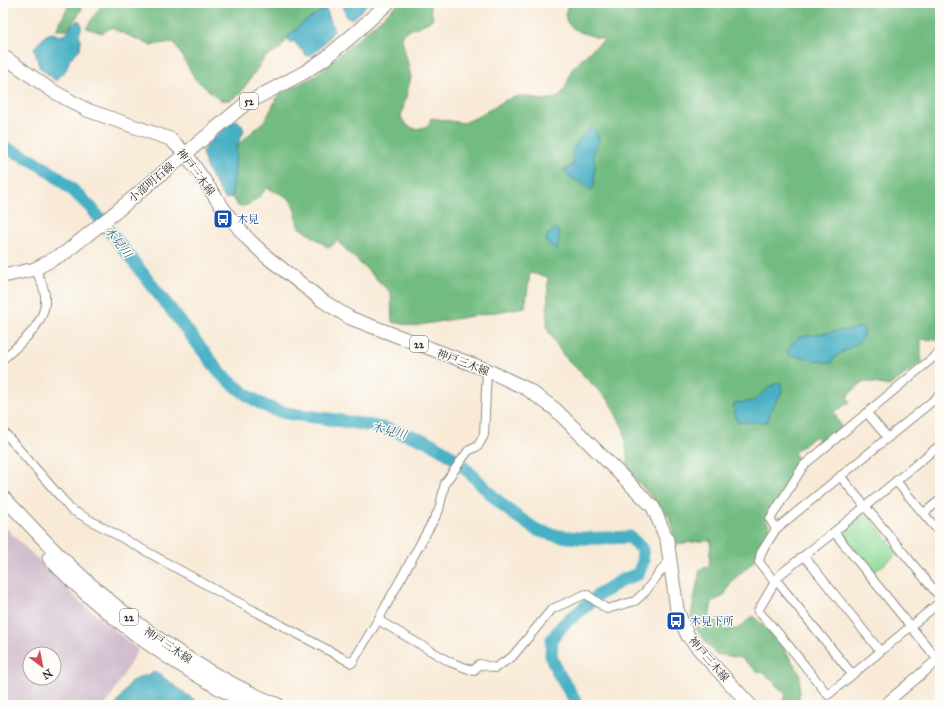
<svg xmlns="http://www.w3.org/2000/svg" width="943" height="708" viewBox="0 0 943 708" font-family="'IM FELL Great Primer','Noto Serif JP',serif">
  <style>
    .industrial { fill: #d0bdce; fill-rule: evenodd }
    .green { fill: #8ddb99; stroke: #5c8362 }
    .forest { fill: #72bb81; stroke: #4e7356; fill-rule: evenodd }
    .water { fill: #47b0c5; stroke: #396e78 }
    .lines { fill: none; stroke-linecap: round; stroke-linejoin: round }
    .river { stroke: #47b0c5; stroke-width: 13 }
    .minor-casing { stroke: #928a81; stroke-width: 10 }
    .tertiary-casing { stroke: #928a81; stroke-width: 12 }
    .primary-casing { stroke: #928a81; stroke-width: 15 }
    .minor { stroke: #fff; stroke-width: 8 }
    .tertiary { stroke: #fff; stroke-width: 10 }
    .primary { stroke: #fff; stroke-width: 13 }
    .labels { text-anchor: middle; stroke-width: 3; stroke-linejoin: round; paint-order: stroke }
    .shield { fill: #fdfcf7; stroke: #6a6a68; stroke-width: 1 }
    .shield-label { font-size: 10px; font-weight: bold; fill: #2b2b2b }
    .street-label { font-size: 11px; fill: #2b2b2b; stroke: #fdfcf7 }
    .transit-label { font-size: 11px; fill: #164399; stroke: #fdfcf7; text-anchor: start }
    .water-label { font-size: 12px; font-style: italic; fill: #366069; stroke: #fdfcf7 }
  </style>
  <rect width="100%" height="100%" fill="#fdfcf7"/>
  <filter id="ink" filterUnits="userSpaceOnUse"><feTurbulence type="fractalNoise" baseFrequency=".025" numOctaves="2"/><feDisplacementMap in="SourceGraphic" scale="8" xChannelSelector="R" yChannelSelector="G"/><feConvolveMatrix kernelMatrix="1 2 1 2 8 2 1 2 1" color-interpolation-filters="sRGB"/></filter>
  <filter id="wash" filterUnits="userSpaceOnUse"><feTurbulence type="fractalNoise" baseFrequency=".012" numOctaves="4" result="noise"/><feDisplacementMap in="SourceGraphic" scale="16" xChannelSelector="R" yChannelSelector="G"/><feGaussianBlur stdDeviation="0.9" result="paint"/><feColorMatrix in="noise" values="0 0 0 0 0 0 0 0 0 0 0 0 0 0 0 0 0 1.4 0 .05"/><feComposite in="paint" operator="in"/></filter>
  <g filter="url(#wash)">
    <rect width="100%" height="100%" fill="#f8ead7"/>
    <!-- industrial -->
    <path class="industrial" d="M3,525L77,599L138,650L106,705H3ZM30,654H54V678H30Z"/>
    <!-- green -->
    <path class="green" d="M863,515H868L898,553L874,572L845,537L846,530Z"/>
    <!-- forest -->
    <g class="forest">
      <path d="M70,3H83L81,11L67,30H56Z"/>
      <path d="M101,3H330C322,13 310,17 301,25C296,28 294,32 288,35L289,37L278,51L265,57L240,94L230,100H220L195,79L174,42L150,45L111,28L102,33L86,28L101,6Z"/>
      <path d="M399,3H429L433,18L429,22L403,33L402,39L411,77L401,116C403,124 412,131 421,128C424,128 427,125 429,124L431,118L464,123L479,116L504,101L514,97L525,96L542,100L557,98L565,89L572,69L591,50L605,40C594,36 569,32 566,19C565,14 567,8 568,3H940V340L921,339V363L889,386L864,381L847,396L850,402L834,412L842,429L822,445L815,436L794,452L800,464L766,519L771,530L757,552L754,561L732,581L724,596L712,602L709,618L724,619L736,630L753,616L777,638L800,674L799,701L801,705H781L786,695L764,673L758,672L741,658L715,654L690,621L700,569L709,567L711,540L676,544L669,516L629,472L624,430L609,401L563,355L547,329L548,277L530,273L525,307L414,326L392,322L391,293L337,241L329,248L298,226C293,198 293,199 267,188C257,198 252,207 238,206L232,197L237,146L266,119L279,94L315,76ZM585,132L599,141L593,154L595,165L594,179L595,184L564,170L573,165C571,146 576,147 585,132ZM859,327V342L836,356L854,329ZM772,386L782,392L771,410L767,422L738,402C754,405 760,396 772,386Z"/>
    </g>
    <!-- water -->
    <g class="water">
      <path d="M342,3H368L354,18H347Z"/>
      <path d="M326,8L334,31C327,39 318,54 307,56L293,41L291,43L288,39L289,37L288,35L294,32L300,25Z"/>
      <path d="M79,20C83,24 81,30 79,35L81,40L80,49L70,59L66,70L56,81L39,67L34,48L46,35L53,33L59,36L66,34L72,25Z"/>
      <path d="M234,120L238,121L242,125L244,131L237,146L232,197L225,199L207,169L202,152L210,141Z"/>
      <path d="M592,127L597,133L599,141L593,154L595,165L594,179L595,184L592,190L569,176L564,170H567L573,165C573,161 572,158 572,154C573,146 585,132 592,127Z"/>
      <path d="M556,228C562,234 558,243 557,251L546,242L548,234Z"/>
      <path d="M859,327L864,328C865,345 848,347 837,355C835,357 833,360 831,363L789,355L787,350L799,337L804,336L854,329Z"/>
      <path d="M781,382L782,392L771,410L767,422H737L733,405L738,402C757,405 758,394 772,386C775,384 778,383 781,382Z"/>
      <path d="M155,672H156L201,705H116L131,681Z"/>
    </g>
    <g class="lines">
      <!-- river -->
      <path class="river" d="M3,147C41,161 65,181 93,210L222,375C239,389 256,404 278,411C292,415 308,416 323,418C357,423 391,428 423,440C465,456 487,499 524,521C529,525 534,529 540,531C568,541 601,538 630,537L642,549L643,562L638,574L622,580L600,594L563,625L552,639L551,656L557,671L578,705"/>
    </g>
  </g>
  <g filter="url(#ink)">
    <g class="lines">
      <defs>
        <g id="minor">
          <path d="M3,359C22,342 48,323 45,295C44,286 39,277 35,269"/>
          <path d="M867,413L888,438"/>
          <path d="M3,431L63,500L70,509L221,593L352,663L378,620L439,510L445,483L468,451L478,446L484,435L487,370"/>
          <path d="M840,476L940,597"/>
          <path d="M896,481L940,533"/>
          <path d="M924,513L940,500"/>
          <path d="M776,529L770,519L804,465L940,352"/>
          <path d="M834,532L782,573L776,580L758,611C784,637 805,667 828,695L940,602"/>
          <path d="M804,556L880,651"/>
          <path d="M378,620L450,662L474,671L479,664L495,668L512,657L552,609L586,594L607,609L635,601L645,592L670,559"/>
          <path d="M938,660L834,532L940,445"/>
          <path d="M852,674L776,580H773L759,562L761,553L776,529L940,395"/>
        </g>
        <path id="tertiary" d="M884,705L940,658"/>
        <g id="primary">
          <path d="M3,56L51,90L87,110L170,139L186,154L227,214L248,239L267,257L323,301L350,318L487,370L527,389L555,409L653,507L667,540L677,609L682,623L688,636L704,655L750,705"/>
          <path d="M3,276L35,269L66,252L117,211L245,104L305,72L327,57L354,34L388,3"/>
          <path d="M3,497C24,518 44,541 66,562C128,621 199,673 278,705"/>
          <path d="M49,558C109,621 174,665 250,705"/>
        </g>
      </defs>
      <!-- minor casing -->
      <use href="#minor" class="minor-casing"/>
      <!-- tertiary casing -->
      <use href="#tertiary" class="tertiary-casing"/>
      <!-- primary casing -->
      <use href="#primary" class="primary-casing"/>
      <!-- minor -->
      <use href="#minor" class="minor"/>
      <!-- tertiary -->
      <use href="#tertiary" class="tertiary"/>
      <!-- primary -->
      <use href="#primary" class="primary"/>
    </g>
  </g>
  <!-- icons -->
  <defs>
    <symbol id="bus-square" viewBox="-11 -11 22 22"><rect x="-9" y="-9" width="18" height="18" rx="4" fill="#1a4fb4" stroke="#fdfcf7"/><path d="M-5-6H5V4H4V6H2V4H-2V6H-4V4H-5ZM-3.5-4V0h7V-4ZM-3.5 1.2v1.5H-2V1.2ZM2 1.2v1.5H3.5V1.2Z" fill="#fff"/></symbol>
  </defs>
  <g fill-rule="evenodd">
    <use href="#bus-square" x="212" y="208" width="22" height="22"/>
    <use href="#bus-square" x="665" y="610" width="22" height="22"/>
  </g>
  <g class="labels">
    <!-- shield labels -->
    <g class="shield">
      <rect x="240" y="93" width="18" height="16" rx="3"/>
      <rect x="410" y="336" width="18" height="16" rx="3"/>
      <rect x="120" y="609" width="18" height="16" rx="3"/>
    </g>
    <g class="shield-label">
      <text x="249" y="105">52</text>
      <text x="419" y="348">22</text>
      <text x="129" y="621">22</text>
    </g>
    <!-- street labels -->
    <g class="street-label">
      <text transform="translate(196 172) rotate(53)" y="4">神戸三木線</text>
      <text transform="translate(151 182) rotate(-40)" y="4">小部明石線</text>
      <text transform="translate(463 362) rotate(21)" y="4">神戸三木線</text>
      <text transform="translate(168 645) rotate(34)" y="4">神戸三木線</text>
      <text transform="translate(709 659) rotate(49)" y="4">神戸三木線</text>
    </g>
    <!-- transit labels -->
    <g class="transit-label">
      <text x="237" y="223">木見</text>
      <text x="690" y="625">木見下所</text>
    </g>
    <!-- water labels -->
    <g class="water-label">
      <text transform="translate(118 242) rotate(52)" y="4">木見川</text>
      <text transform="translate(389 431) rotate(14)" y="4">木見川</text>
    </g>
  </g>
  <!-- margin -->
  <rect width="943" height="708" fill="none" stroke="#fdfcf7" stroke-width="16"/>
  <!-- north arrow -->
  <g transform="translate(42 666) rotate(148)"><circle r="19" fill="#fdfcf7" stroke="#a9a8a5"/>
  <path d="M0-3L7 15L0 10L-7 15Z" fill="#d1495b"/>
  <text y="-6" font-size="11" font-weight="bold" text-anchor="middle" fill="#2b2b2b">N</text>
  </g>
</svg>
